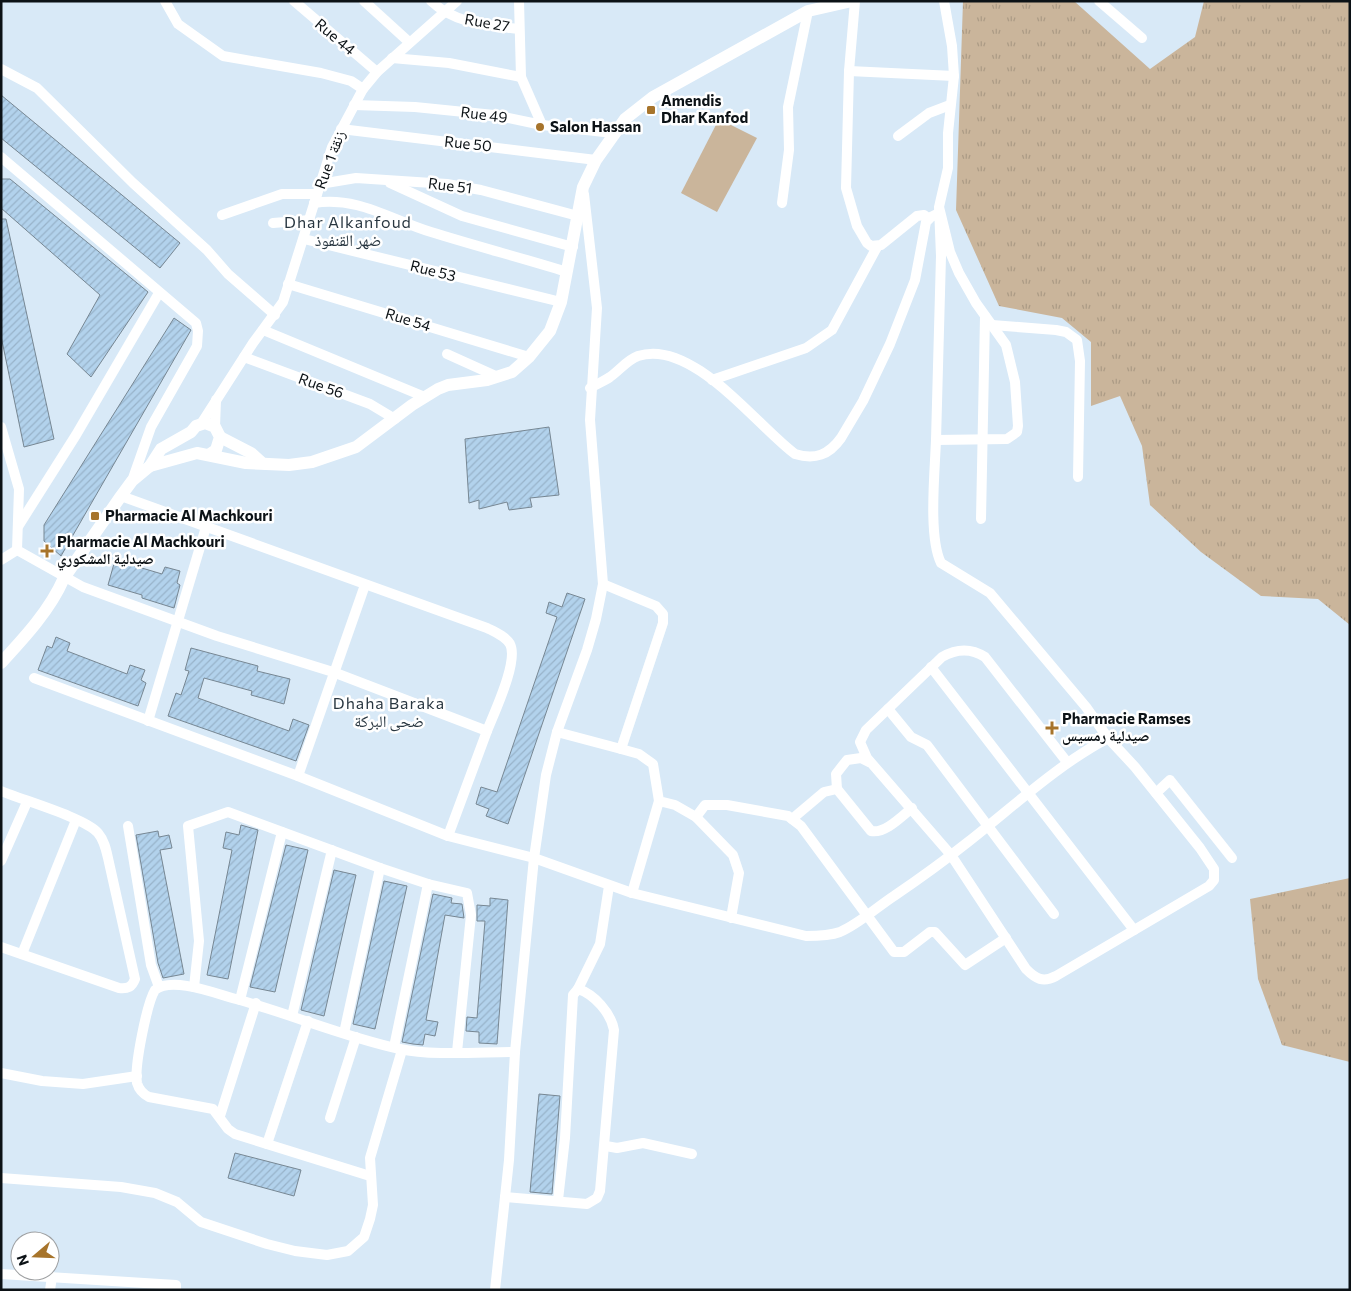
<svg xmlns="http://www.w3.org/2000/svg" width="1351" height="1291" viewBox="0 0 1351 1291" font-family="Commissioner,'Noto Naskh Arabic',sans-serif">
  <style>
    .grass { fill: url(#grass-tufts) }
    .park { fill: #cab59b }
    .building { fill: url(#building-hatch); stroke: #778793 }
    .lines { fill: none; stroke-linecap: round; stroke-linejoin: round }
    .minor { stroke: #fff; stroke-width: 10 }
    .tertiary { stroke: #fff; stroke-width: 12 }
    .poi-dot { fill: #a7742b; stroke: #fff; stroke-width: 2 }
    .labels { text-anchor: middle; stroke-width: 5; stroke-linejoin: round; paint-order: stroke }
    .street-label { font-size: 15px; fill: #0c1216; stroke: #fff }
    .poi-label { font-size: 15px; font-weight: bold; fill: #0c1216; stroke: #fff; text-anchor: start }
    .neighbourhood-label { font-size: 16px; letter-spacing: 1px; fill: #293741; stroke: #fff }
  </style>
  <defs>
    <pattern id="grass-tufts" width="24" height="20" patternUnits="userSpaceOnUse" patternTransform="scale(1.25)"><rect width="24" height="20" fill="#cab59b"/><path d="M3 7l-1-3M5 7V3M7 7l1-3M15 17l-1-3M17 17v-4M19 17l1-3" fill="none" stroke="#ac9b85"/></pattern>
    <pattern id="building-hatch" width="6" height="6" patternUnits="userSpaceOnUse" patternTransform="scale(1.25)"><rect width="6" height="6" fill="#b2d2ec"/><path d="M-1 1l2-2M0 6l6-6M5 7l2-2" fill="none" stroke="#98b3ca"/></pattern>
  </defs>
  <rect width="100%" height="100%" fill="#d8e9f7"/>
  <!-- grass -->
  <g class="grass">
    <path d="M963,1H1074L1150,69L1195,37L1204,1H1350V625L1318,599L1261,596L1201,552L1150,505L1142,446L1120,396L1091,406V342L1062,318L999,306L956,210Z"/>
    <path d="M1350,878V1062L1282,1045L1258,979L1250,899Z"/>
  </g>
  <!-- park -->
  <path class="park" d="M719,119L757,138L717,212L681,193Z"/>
  <!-- building -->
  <g class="building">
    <path d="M1,95L180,243L160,268L1,138Z"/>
    <path d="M1,179H10L148,292L91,377L67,354L100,295L1,208Z"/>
    <path d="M1,219H6L54,439L24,447L1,336Z"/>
    <path d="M174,318L191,330L61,556L44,541V525Z"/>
    <path d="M549,427L559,495L530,498L532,507L509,510L507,502L479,509V500L469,503L465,439Z"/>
    <path d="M115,560L162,574L165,567L180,571L177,583L180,585L174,608L142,598V595L108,585Z"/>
    <path d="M567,593L585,599L508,824L486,816L489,809L476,804L481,787L497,792L557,617L546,613L549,602L562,607Z"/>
    <path d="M56,637L70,643L67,651L127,674L130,665L145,670L141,680L146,683L138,706L38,670L47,646L52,648Z"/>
    <path d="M191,648L258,666L257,671L290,679L284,704L251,695L252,691L204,678L198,698L289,731L293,719L309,725L296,761L168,716L176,693L181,695L189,671L185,670Z"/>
    <path d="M241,825L258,830L228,979L207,975L232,850L223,848L226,832L239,835Z"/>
    <path d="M158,831L159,837L169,835L172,848L160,850L184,974L163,978L158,963L136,835Z"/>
    <path d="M286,845L308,850L275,992L250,987Z"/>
    <path d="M334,870L356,875L324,1016L301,1010Z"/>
    <path d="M384,881L407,886L375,1029L353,1024Z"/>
    <path d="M433,894L452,898L451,903L462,904L464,918L445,915L426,1020L438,1022L435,1036L425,1034L423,1045L413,1044L402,1042Z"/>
    <path d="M490,898L508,900L497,1044L479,1043V1032L466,1031L467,1017L477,1018L485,921H477V905L490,906Z"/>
    <path d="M539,1094L560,1096L552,1194L530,1192Z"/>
    <path d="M235,1153L301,1170L294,1196L228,1178Z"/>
  </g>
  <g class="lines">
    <!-- minor -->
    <g class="minor">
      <path d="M165,1L178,24L223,56L321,73L351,81L363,89"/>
      <path d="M294,1L377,72"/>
      <path d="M364,1L409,42"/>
      <path d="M431,1C455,24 487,25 519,29"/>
      <path d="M519,1L521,77L542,125"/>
      <path d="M855,1L849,71L846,188L857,226L867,243L871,246L881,245L917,216L924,215L928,218"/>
      <path d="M1099,1L1142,38"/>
      <path d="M392,58L449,63L521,77"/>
      <path d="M1,69L37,88L133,183L207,250L228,274L275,315"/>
      <path d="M849,71L954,76"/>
      <path d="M354,105L415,107L494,115L542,125L613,133"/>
      <path d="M341,129L596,160"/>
      <path d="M898,136L929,113L950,105"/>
      <path d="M1,157L196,323L198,331L197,346L151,427L132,481"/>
      <path d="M390,183L462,216L573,247"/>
      <path d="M320,184L356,178L447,184L481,190L578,216"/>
      <path d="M314,203C358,196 391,220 431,232C476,246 522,258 567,272"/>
      <path d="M782,203L789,150L788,107L808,11"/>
      <path d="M939,207L941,256L936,440L1007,439L1017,432L1018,426L1015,382L1006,345L976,303L959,273L950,252L939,207L948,168V133L954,76L952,46L944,1"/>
      <path d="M222,215L282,194H317"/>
      <path d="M273,223L310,220"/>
      <path d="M304,239L561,302"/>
      <path d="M288,284L529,357"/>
      <path d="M992,325L1056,330L1066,332L1077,340L1080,361L1078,477"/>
      <path d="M263,330L425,397"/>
      <path d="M447,354L498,377"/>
      <path d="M244,357L370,404L395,419"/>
      <path d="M712,380L806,348L832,330L877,247"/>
      <path d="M590,388C597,384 604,381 610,377C620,370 627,360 638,356C692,338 757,426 795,454C815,460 829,455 841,438L863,401L890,344L915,280L926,222L931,217L939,213"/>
      <path d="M201,424L253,343L283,302L332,147L363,89L377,72L457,1"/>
      <path d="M1,427L19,489L17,550L83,587L217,636L333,672L487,731L448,836"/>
      <path d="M215,427L216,400"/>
      <path d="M936,440C935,470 928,537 941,563L990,593L1086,707L1108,738"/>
      <path d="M121,496L487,628C495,632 505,636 510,644C519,661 494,713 487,731"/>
      <path d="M981,519L985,316"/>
      <path d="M19,525L76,435L159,293"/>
      <path d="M1,560L17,550"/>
      <path d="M603,584L656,606L663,614V623L621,749L639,754L653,764L659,801L675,805L696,817L733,855L739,873L731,918"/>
      <path d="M931,667L1134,930"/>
      <path d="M34,678L298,776L448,836L534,858L632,893L806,936C817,936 829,936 840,932C859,924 877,907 894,896C919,879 944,861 968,842C1014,806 1056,766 1108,738L1135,767L1200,848L1214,869V880L1209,886L1056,976C1043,983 1036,979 1026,969L951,855L867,758L860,742L866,730L942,657C956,649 971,648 985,657L1067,762"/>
      <path d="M888,709L911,737L927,745L1054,914"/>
      <path d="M148,721L206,527"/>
      <path d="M557,732L621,749"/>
      <path d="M298,776L365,585"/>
      <path d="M837,789L836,774L847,760L861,758L869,762"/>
      <path d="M1,791C22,800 86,818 98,833C104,840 106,849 108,858L135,979C132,987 128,989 119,988L1,947"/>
      <path d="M1156,793L1170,780L1232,858"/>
      <path d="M696,817L705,805H727L788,816L801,826L894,952H904L930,932H935L965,965L1006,938"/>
      <path d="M792,819L824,792L837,789L871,831C885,834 902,816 912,808"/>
      <path d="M128,826L151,965L159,987"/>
      <path d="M1,861L27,802"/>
      <path d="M632,893L659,801"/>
      <path d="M22,954L76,820"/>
      <path d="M194,987L199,941L188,826L228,812L380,868L428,884L467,893L471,915L457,1052"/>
      <path d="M578,989L600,944L609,886"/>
      <path d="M240,1000L282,832"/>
      <path d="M292,1016L332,850"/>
      <path d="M344,1033L380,868"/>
      <path d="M394,1047L428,884"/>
      <path d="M1,1073L42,1081L83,1084L137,1076"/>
      <path d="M220,1116L256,1003"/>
      <path d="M330,1118L356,1037"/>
      <path d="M267,1144L308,1021"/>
      <path d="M606,1146L617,1148L643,1143L692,1154"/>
      <path d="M370,1176L235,1134L228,1129L213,1109L149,1097C143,1094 139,1090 137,1083C134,1067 147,1003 155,990C172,976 217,994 236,999C291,1014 344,1037 400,1049C431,1056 482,1052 515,1052"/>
      <path d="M1,1178L121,1187L155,1193L177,1202L201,1222L267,1244L295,1251L327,1255L348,1251L364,1237L370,1219L373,1205L370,1158L402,1050"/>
      <path d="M505,1197L587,1204L597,1198L600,1191L614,1030C611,1013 594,994 578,989L573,995L565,1138L558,1200"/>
      <path d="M1,1274L176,1285V1290"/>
      <path d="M50,1290L52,1277"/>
      <path d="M495,1290L509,1160L515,1052L534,858L546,775L557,732L587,650L596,619L603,584L590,420L597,308L584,194"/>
    </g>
    <!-- tertiary -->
    <g class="tertiary">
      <path d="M220,437L251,453L262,463"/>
      <path d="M150,466L197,453L246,463L289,465L312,462L356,447L412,405L438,389L448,385L487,380L512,372L529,357L550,331L561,302L583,187L596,160L625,119L653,97L808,11L852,1"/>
      <path d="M1,663C25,637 50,610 64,578L121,496L132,481L150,466L161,449L191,432L196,426L205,423L215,427L220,437L216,450L210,454"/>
    </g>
  </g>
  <!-- markers -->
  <g class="poi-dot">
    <rect x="646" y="105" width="10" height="10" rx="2.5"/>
    <circle cx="540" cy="127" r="5"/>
    <rect x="90" y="511" width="10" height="10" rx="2.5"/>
    <path d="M44.5 543.5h5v5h5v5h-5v5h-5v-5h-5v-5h5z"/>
    <path d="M1049.5 720.5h5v5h5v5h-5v5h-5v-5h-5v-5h5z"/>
  </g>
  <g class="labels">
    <!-- street labels -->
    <g class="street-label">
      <text transform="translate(487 23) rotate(10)" y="5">Rue 27</text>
      <text transform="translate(335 37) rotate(40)" y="5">Rue 44</text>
      <text transform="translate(484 115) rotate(7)" y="5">Rue 49</text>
      <text transform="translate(468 144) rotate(6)" y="5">Rue 50</text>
      <text transform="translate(330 160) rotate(-70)" y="5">Rue 1 زنقة</text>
      <text transform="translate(450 186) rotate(7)" y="5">Rue 51</text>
      <text transform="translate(433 271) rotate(14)" y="5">Rue 53</text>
      <text transform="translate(408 320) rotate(17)" y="5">Rue 54</text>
      <text transform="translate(321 386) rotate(20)" y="5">Rue 56</text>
    </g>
    <!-- poi labels -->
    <g class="poi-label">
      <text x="661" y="106">Amendis<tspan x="661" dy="17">Dhar Kanfod</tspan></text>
      <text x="550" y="132">Salon Hassan</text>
      <text x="105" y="521">Pharmacie Al Machkouri</text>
      <text x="57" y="547">Pharmacie Al Machkouri<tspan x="57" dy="17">صيدلية المشكوري</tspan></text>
      <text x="1062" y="724">Pharmacie Ramses<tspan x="1062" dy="17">صيدلية رمسيس</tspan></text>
    </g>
    <!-- neighbourhood labels -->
    <g class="neighbourhood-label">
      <text x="348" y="228">Dhar Alkanfoud<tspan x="348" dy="18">ضهر القنفوذ</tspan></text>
      <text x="389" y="709">Dhaha Baraka<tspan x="389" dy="18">ضحى البركة</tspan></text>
    </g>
  </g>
  <!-- border -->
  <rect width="1351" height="1291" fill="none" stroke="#0c1216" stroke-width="5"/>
  <!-- north arrow -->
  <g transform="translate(35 1256) rotate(251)"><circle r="24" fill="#ffffff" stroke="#9ea0a2"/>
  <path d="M0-4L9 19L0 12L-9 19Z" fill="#a7742b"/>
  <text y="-8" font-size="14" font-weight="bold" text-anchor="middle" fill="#0c1216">N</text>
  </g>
</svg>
